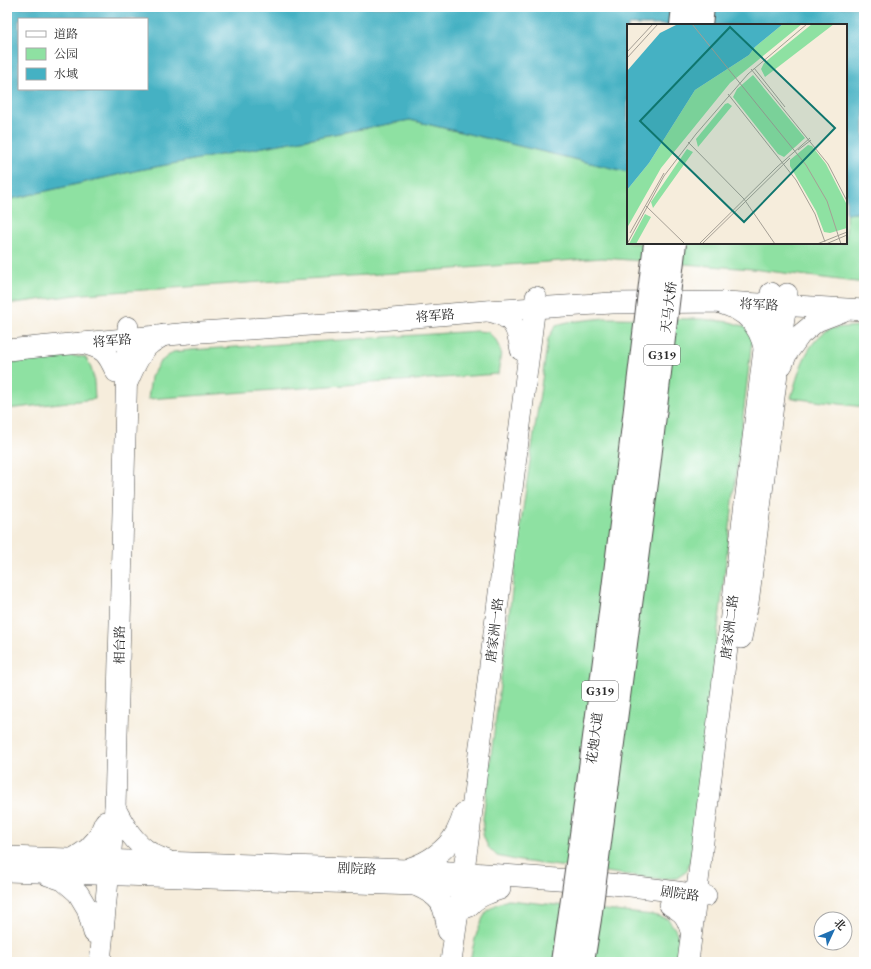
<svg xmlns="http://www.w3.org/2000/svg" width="871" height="969" viewBox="0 0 871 969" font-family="'EB Garamond','Noto Serif SC',serif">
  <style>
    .green { fill: #8ee1a2; stroke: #5c8666 }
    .water { fill: #45b1c3; stroke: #386e77; fill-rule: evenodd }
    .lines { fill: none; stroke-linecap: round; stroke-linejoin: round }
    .minor-casing { stroke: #494846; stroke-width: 22 }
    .highway-casing { stroke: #494846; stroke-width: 24 }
    .minor { stroke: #fff; stroke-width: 21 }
    .highway { stroke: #fff; stroke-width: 22 }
    .highway-bridge-casing { stroke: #494846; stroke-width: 24; stroke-linecap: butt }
    .highway-bridge { stroke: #fff; stroke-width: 22 }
    .labels { text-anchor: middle; stroke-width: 3; stroke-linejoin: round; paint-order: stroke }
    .shield { fill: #fff; stroke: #6b6b6b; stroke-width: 1 }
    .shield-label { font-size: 12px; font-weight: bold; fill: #2b2b2b }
    .street-label { font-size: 13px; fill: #2b2b2b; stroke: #fff }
    .inset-road { fill: none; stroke: #a59f95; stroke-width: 1 }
    .view { fill: #0f766e; fill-opacity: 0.15; stroke: #0f766e; stroke-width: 2 }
    .inset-edge { fill: none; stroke: #2b2b2b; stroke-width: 2 }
  </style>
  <rect width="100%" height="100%" fill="#fff"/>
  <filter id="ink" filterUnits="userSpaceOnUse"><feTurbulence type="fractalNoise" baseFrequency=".025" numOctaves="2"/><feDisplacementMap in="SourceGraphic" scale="8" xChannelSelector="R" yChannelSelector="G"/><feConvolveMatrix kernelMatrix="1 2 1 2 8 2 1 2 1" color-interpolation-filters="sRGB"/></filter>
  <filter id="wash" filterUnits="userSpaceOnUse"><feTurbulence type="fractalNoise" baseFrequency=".012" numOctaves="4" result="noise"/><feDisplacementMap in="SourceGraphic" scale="16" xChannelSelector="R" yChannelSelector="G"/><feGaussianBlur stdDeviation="0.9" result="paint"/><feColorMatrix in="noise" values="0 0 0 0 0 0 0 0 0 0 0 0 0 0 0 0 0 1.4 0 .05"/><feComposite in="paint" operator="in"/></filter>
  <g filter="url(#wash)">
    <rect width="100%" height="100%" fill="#f6eddc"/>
    <!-- green -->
    <g class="green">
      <path d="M410,120L628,172V243H846V214L864,212V283L752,269L602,258L439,270L84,294L7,304V200L139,170Z"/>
      <path d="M605,318L702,319L730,322L746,327L752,340L691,858L687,871L677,878L660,879L520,861L497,856L488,847L483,835V819L519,536L548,339L556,325L568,322Z"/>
      <path d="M859,326L864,327V407L791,398C798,375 805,343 828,330C833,327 852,327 859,326Z"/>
      <path d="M477,331L488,332L496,340L501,352L498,374L148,399L151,377L159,363L173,352L191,350Z"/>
      <path d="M72,356L85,357C95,371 94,383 95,399L7,409V363Z"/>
      <path d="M508,900L653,915L668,919L675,929L681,942L680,962H470C472,949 478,924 486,913C491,906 500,903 508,900Z"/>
    </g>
    <!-- water -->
    <path class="water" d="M7,7H864V212L846,214V25H628V172L410,120L139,170L7,200ZM19,19H147V89H19Z"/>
  </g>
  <g filter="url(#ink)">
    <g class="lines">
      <defs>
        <g id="minor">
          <path d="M723,304C746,311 758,324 764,347"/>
          <path d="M489,311C514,317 517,327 521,350"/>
          <path d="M81,343C104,348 107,352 116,372"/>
          <path d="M7,350L38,347L201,332L356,322L486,311L612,303L725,302L864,310"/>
          <path d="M782,365L787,353L800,335L817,321L843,311"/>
          <path d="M128,381C133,369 140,352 150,344C154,341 159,338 164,335"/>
          <path d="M741,638L748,603L787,294"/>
          <path d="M115,808C124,826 134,843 151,853C155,856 161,858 166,860"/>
          <path d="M7,857C101,860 195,863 288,866C428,870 568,875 706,896"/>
          <path d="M73,859L88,849L98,838L105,822"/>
          <path d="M410,868C427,863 447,850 456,833C459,827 462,820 464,813"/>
          <path d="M7,871L415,885L478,888"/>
          <path d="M48,875L63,880L78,893L87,908L94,933"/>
          <path d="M415,885C442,897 444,903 448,931"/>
          <path d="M670,905C684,913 686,915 691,931"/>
          <path d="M468,907C476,897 488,893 500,889"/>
          <path d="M100,962L115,808L128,327"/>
          <path d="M451,962L470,826L536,297"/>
          <path d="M688,962L771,293"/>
        </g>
        <g id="highway">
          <path d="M681,25L683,7"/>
          <path d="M701,25L703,7"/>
        </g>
      </defs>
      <!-- minor casing -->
      <use href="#minor" class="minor-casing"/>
      <!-- highway casing -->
      <use href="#highway" class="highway-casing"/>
      <!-- minor -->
      <use href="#minor" class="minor"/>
      <!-- highway -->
      <use href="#highway" class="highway"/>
      <defs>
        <g id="highway-bridge">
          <path d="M563,962C598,723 626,483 655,243"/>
          <path d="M583,962L590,919L649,467L675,243"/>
        </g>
      </defs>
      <!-- highway-bridge casing -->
      <use href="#highway-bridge" class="highway-bridge-casing"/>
      <!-- highway-bridge -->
      <use href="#highway-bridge" class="highway-bridge"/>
    </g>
  </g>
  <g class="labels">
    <!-- shield labels -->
    <g class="shield">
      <rect x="644" y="345" width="36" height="20" rx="3"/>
      <rect x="582" y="681" width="36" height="20" rx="3"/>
    </g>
    <g class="shield-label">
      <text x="662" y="359">G319</text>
      <text x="600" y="695">G319</text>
    </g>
    <!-- street labels -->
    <g class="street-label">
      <text transform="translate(759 304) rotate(3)" y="5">将军路</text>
      <text transform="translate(668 307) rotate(-83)" y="5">天马大桥</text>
      <text transform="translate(435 315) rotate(-5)" y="5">将军路</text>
      <text transform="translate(112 340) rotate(-5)" y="5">将军路</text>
      <text transform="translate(729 627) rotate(-83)" y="5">唐家洲二路</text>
      <text transform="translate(494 630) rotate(-83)" y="5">唐家洲一路</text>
      <text transform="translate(119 645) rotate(-89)" y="5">相台路</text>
      <text transform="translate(594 738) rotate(-83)" y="5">花炮大道</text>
      <text transform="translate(357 868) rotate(2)" y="5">剧院路</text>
      <text transform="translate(680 893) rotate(8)" y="5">剧院路</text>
    </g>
  </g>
  <!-- overview -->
  <g transform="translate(627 24)">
    <rect width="220" height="220" fill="#f6eddc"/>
    <path d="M156,0H175L103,59L34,144L0,204V166L22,139L68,66L122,31L128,23ZM185,0H207L138,53L134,45L137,39ZM126,51L178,114L157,133L151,130L106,73L110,65ZM98,80L101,79L105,82L71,123L69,115ZM181,121L185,122L199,140L220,181V204L203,209L197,208L189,187L163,142V136ZM60,125L66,128L26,184L24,178ZM18,190L24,193L9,220H2Z" fill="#8ee1a2"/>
    <path d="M51,0H156L128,23L122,31L68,66L22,139L0,166V47L33,9Z" fill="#45b1c3"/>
    <path class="inset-road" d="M65,0L179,141L200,177L214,220M0,28L26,0M0,34L31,0M127,44L158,83M124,45L201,140L220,177M101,70L169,156L188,190L198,218M61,118L117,175L148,220M171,126L184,116M19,182L58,220M3,209L37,149M0,220L37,152L69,110L121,50L180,0M72,220L150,143L183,114M75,220L163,134M190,220L220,208M199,220L220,211"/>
    <path class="view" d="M103,3L208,104L117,198L13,97Z"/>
    <rect width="220" height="220" class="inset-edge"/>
  </g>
  <!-- margin -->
  <rect width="871" height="969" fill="none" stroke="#fff" stroke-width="24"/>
  <!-- legend -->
  <rect x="18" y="18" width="130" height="72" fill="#ffffff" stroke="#aaaaaa"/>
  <rect x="26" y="31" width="20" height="6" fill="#ffffff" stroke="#aaaaaa"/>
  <text x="54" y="38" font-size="12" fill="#2b2b2b">道路</text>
  <rect x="26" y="48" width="20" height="12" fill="#8ee1a2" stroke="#aaaaaa"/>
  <text x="54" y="58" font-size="12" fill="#2b2b2b">公园</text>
  <rect x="26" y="68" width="20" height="12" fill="#45b1c3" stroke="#aaaaaa"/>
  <text x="54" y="78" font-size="12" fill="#2b2b2b">水域</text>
  <!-- north arrow -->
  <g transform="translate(833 931) rotate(46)"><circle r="19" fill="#ffffff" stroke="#aaaaaa"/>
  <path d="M0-3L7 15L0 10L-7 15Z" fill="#1f6fb2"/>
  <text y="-6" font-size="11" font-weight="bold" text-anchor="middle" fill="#2b2b2b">北</text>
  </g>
</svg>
